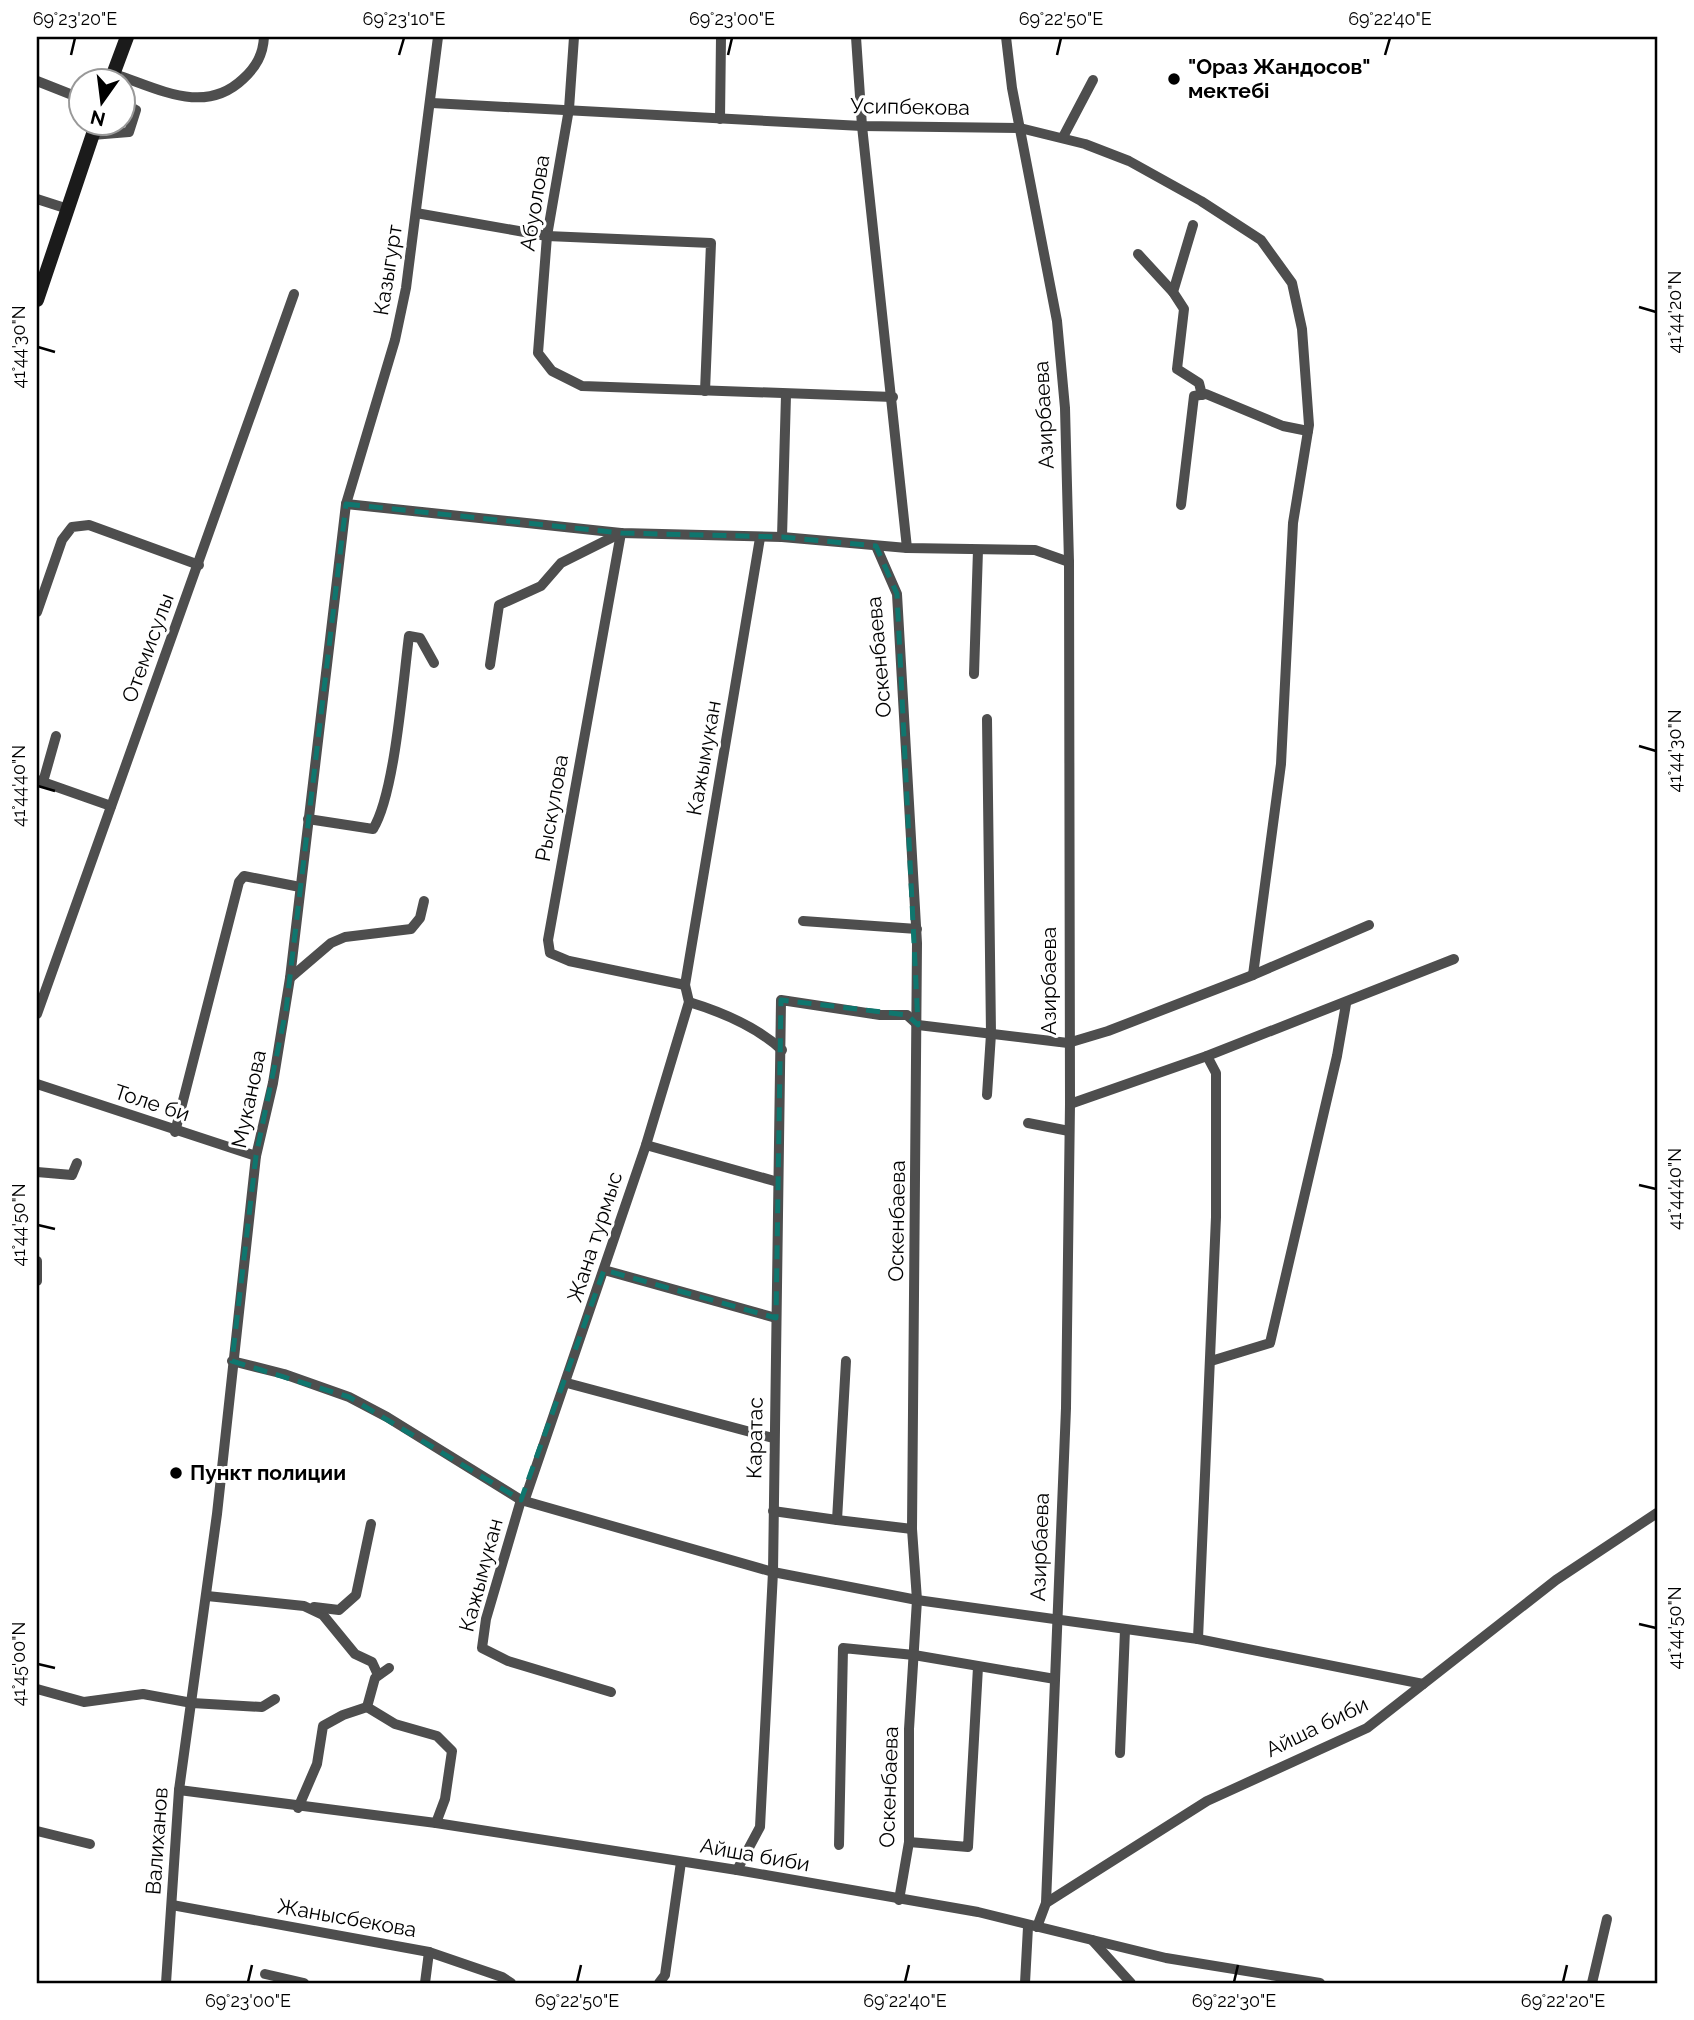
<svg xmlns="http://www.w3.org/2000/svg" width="1694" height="2020" viewBox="0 0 1694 2020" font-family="Raleway,sans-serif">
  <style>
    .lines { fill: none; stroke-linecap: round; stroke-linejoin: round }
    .minor { stroke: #4e4e4e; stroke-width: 10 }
    .secondary { stroke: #1b1b1b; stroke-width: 14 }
    .marked { fill: none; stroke: #0f766e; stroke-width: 5; stroke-dasharray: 14 9; stroke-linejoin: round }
    .ticks { fill: none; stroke: #000; stroke-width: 2.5 }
    .poi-dot { fill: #000; stroke: #fff; stroke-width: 2.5 }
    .labels { text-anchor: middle; stroke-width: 6; stroke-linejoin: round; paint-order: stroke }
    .poi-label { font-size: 21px; font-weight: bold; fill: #000; stroke: #fff; text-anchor: start }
    .street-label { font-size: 21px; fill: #000; stroke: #fff }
    .neatline { fill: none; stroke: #000; stroke-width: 2.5 }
    .ticks-label { font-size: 18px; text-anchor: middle; fill: #000 }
  </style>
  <rect width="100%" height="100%" fill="#fff"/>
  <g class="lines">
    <!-- minor -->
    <g class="minor">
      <path d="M574,37L569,109L547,236L538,353L552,371L582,386L893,397"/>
      <path d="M856,37L862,126L907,548"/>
      <path d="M1006,37L1012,88L1057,321L1065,408L1069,562L1070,1104L1066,1408L1046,1903L1037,1927"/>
      <path d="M114,74C158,88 204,116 243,79C256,67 263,55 264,37"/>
      <path d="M37,81L80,98"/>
      <path d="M432,103L862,126L1020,128L1085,144L1129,161L1201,201L1261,240L1292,283L1302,329L1309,425L1293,523L1281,764L1253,975"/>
      <path d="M720,119L721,37"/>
      <path d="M92,135L129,132L136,110L122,102"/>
      <path d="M1063,137L1093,80"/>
      <path d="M37,199L68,209"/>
      <path d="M416,213L547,236L711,243L705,391"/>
      <path d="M1193,225L1173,292L1184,309L1177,369L1199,383L1202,395"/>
      <path d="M1138,254L1173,292"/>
      <path d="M346,504L621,533L782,537L907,548L1035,550L1069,562"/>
      <path d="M1181,505L1194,396L1206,394L1283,426L1308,431"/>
      <path d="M621,533L548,940L550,953L569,961L685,985"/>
      <path d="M782,537L786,395"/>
      <path d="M876,546L897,594L917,943L912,1529L917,1600L909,1729V1842L899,1900"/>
      <path d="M37,612L62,540L72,527L89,525L199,565"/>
      <path d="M490,665L499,605L541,586L561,563L621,533"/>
      <path d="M974,674L978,550"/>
      <path d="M37,780L111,806"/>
      <path d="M43,782L56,736"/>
      <path d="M308,819L373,829C395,794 403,681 409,636L420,638L434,663"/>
      <path d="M803,921L917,929"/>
      <path d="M290,978L331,943L345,937L411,929L420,918L424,901"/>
      <path d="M689,1002C722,1012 757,1027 782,1050"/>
      <path d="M37,1014L294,294"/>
      <path d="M37,1084L256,1156"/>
      <path d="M987,1095L991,1034L987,719"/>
      <path d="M1070,1104L1207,1056L1454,959"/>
      <path d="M1028,1123L1069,1131"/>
      <path d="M175,1132L239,882L244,876L300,887"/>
      <path d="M646,1145L778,1182"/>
      <path d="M37,1172L72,1175L77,1163"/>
      <path d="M37,1261V1281"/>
      <path d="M604,1270L776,1318"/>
      <path d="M232,1361L284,1374L349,1397L387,1417L521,1500L773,1572L917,1600L1198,1639L1423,1684"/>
      <path d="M1211,1361L1270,1343L1337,1056L1346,1004"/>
      <path d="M567,1383L773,1438"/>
      <path d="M525,1499L646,1145L689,1002L685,985L760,538"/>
      <path d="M521,1500L486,1619L482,1648L508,1661L611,1692"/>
      <path d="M773,1511L837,1520L846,1361"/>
      <path d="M837,1520L912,1529"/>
      <path d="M207,1596L304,1606L323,1615L355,1654L372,1662L378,1675"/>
      <path d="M314,1607L339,1610L356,1595L371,1524"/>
      <path d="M1198,1639L1216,1217V1073L1207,1056"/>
      <path d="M389,1668L375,1678L367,1707L395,1724L437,1736L452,1751L445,1799L436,1823"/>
      <path d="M37,1689L84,1702L143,1694L192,1703L262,1707L275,1699"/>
      <path d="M1120,1753L1125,1630"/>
      <path d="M179,1790L436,1823L737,1870L978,1912L1166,1958L1320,1983"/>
      <path d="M298,1808L317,1764L323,1726L343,1715L367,1707"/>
      <path d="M37,1831L90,1844"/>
      <path d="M909,1842L968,1847L978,1667"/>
      <path d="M839,1845L843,1648L914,1655L1055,1679"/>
      <path d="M737,1870L760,1827L773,1572L781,1000L880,1015H907L918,1025L1068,1043L1108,1031L1253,975L1369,925"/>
      <path d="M1046,1903L1207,1801L1367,1728L1556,1580L1657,1513"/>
      <path d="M172,1905L429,1952L502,1977L511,1983"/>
      <path d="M1092,1940L1131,1983"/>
      <path d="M265,1974L304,1983"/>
      <path d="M166,1983L179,1790L217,1514L256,1156L273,1083L290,978L346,504L395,340L406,288L438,37"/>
      <path d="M425,1983L429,1952"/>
      <path d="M659,1983L665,1975L681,1862"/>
      <path d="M1025,1983L1028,1927"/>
      <path d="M1592,1983L1607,1919"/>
    </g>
    <!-- secondary -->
    <g class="secondary">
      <path d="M111,80L127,37"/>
      <path d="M37,300L97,122"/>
    </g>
  </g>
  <!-- marked area -->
  <path class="marked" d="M346,504L621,533L782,537L876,546L897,594L918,1025L907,1015L781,1000L776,1318L604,1270L521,1500L349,1397L232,1361L256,1156L286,1010Z"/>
  <!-- ticks -->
  <path class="ticks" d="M71,55L75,38M399,55L404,38M728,55L732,38M1057,55L1061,38M1385,55L1390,38M1639,307L1656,312M38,347L55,352M1639,746L1656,751M38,786L55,791M1639,1185L1656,1189M38,1225L55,1229M1639,1624L1656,1628M38,1664L55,1668M248,1982L252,1965M577,1982L581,1965M905,1982L909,1965M1234,1982L1238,1965M1563,1982L1567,1965"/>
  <!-- markers -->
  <g class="poi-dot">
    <circle cx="1174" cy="79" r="7"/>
    <circle cx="176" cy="1473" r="7"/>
  </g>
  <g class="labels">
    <!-- poi labels -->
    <g class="poi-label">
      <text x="1188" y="74">"Ораз Жандосов"<tspan x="1188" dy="24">мектебі</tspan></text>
      <text x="190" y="1480">Пункт полиции</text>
    </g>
    <!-- street labels -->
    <g class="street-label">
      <text transform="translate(910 107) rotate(1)" y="7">Усипбекова</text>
      <text transform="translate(535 203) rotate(-81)" y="7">Абуолова</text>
      <text transform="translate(388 270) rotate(-81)" y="7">Казыгурт</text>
      <text transform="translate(1044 415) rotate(-93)" y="7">Азирбаева</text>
      <text transform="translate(148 648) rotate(-70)" y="7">Отемисулы</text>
      <text transform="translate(879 657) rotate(-95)" y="7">Оскенбаева</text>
      <text transform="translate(704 758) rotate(-80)" y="7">Кажымукан</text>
      <text transform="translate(552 808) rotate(-80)" y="7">Рыскулова</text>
      <text transform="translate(1049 981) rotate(-90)" y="7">Азирбаева</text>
      <text transform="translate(249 1099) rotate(-78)" y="7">Муканова</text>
      <text transform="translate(152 1103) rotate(18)" y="7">Толе би</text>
      <text transform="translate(897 1221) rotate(-89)" y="7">Оскенбаева</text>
      <text transform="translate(595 1237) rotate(-72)" y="7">Жана турмыс</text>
      <text transform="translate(755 1438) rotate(-89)" y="7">Каратас</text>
      <text transform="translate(1040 1547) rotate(-88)" y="7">Азирбаева</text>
      <text transform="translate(481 1575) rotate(-75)" y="7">Кажымукан</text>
      <text transform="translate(1317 1727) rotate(-26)" y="7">Айша биби</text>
      <text transform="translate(889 1787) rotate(-88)" y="7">Оскенбаева</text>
      <text transform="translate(157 1841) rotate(-86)" y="7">Валиханов</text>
      <text transform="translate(755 1855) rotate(10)" y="7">Айша биби</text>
      <text transform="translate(347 1918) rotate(10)" y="7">Жанысбекова</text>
    </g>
  </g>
  <!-- border -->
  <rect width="1694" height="2020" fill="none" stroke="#ffffff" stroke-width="77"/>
  <!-- north arrow -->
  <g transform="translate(102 102) rotate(194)"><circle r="33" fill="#ffffff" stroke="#999999" stroke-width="2"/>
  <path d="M0-5L12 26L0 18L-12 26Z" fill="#000000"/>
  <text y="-10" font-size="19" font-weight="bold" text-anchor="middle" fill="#000000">N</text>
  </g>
  <rect x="38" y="38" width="1618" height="1944" class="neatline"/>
  <g class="ticks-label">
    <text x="75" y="25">69°23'20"E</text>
    <text x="404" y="25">69°23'10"E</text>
    <text x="732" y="25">69°23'00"E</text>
    <text x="1061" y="25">69°22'50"E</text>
    <text x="1390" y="25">69°22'40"E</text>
    <text transform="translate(1675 312) rotate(-90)" y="6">41°44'20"N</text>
    <text transform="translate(19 347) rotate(-90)" y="6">41°44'30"N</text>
    <text transform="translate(1675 751) rotate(-90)" y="6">41°44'30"N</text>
    <text transform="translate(19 786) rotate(-90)" y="6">41°44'40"N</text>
    <text transform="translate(1675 1189) rotate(-90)" y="6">41°44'40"N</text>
    <text transform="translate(19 1225) rotate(-90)" y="6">41°44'50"N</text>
    <text transform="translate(1675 1628) rotate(-90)" y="6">41°44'50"N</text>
    <text transform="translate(19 1664) rotate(-90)" y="6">41°45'00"N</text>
    <text x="248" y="2007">69°23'00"E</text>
    <text x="577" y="2007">69°22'50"E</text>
    <text x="905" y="2007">69°22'40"E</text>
    <text x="1234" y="2007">69°22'30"E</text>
    <text x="1563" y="2007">69°22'20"E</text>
  </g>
</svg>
